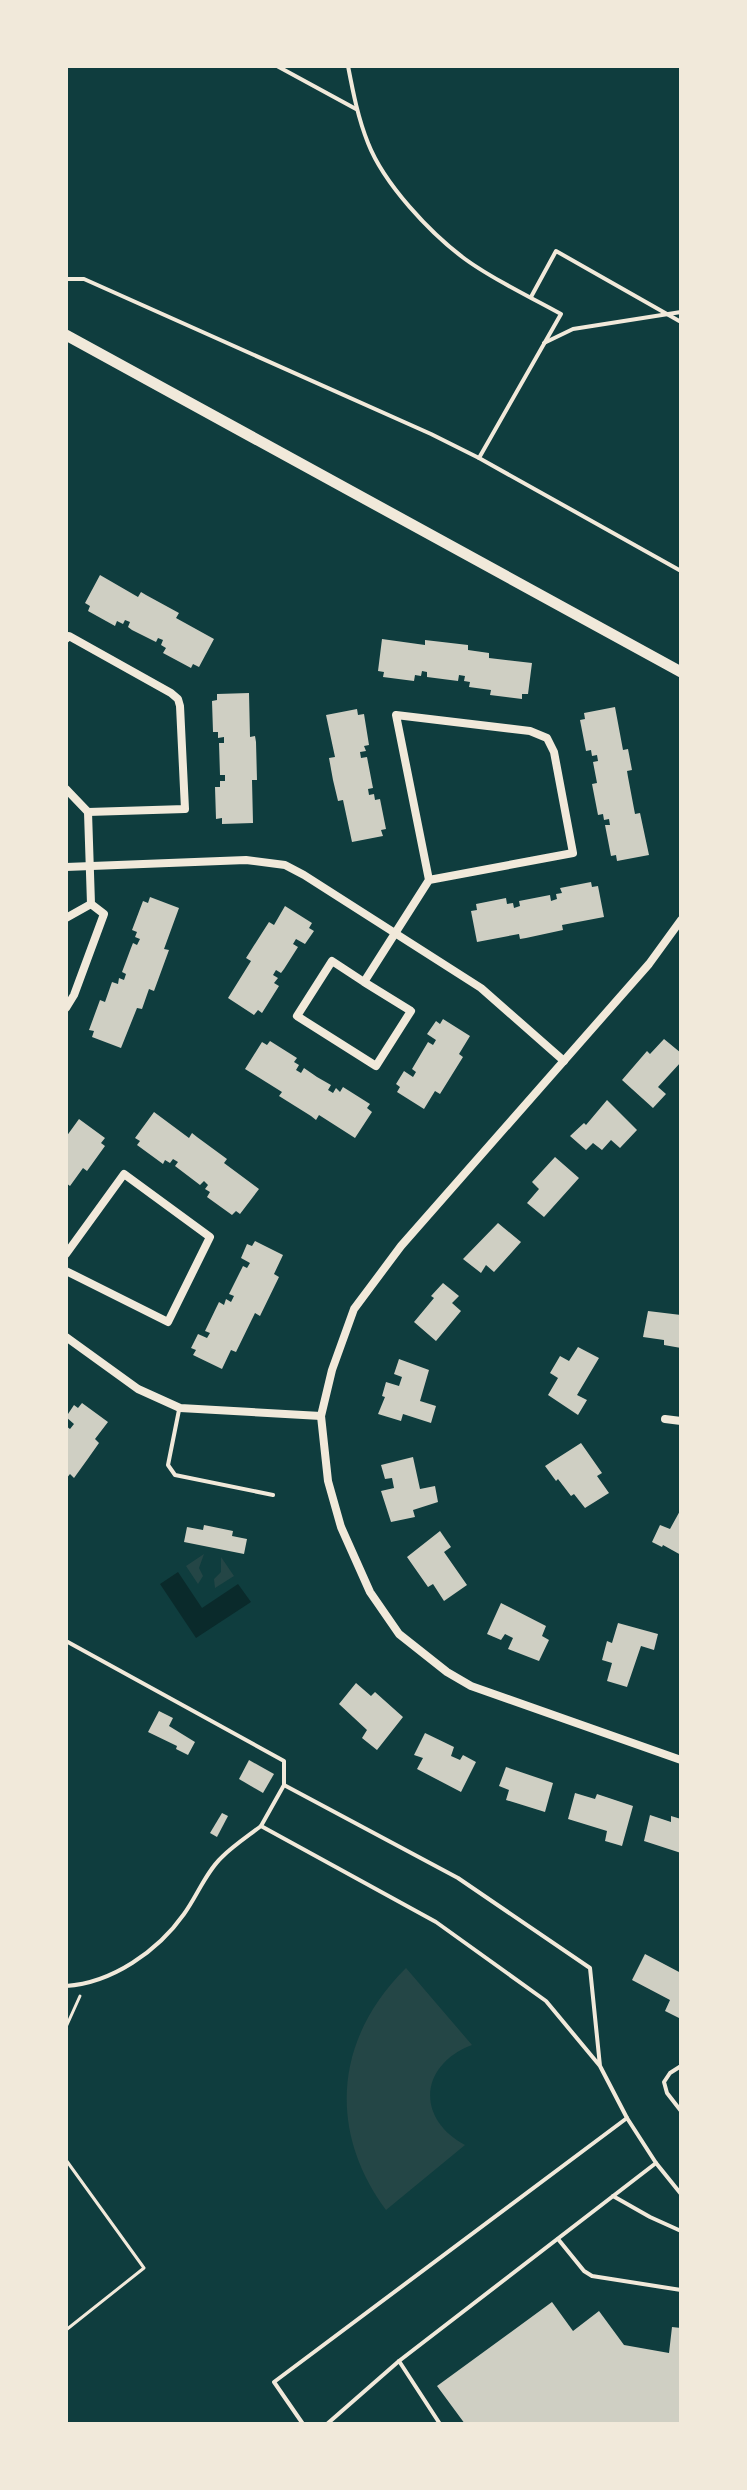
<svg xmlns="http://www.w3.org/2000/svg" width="747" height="2490" viewBox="0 0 747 2490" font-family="Inter,sans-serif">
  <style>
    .green { fill: #244646 }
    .water { fill: #0a2a2b }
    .building { fill: #cfcfc3 }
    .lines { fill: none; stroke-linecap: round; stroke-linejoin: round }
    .path { stroke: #f1e9da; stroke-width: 3 }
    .service { stroke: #f1e9da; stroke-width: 4 }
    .minor { stroke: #f1e9da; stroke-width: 8 }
    .tertiary { stroke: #f1e9da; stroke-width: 11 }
  </style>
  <rect width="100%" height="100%" fill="#0f3d3e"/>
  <!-- green -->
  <g class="green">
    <path d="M204,1554L199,1568L203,1576L198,1584L186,1566Z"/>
    <path d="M221,1557L234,1576L215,1588L214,1579L221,1572Z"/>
    <path d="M406,1968L472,2045C419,2065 416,2119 465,2145L386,2210C327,2130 335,2038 406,1968Z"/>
  </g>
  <!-- water -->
  <path class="water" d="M178,1572L202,1608L238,1584L251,1602L196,1638L160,1584Z"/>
  <!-- building -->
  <g class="building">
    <path d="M100,575L138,597L141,592L146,595L179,613L176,618L214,639L199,667L193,664L191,668L163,653L166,648L161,645L163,640L158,638L156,642L132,630L128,627L130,622L125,620L123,624L117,621L115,626L88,611L90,606L85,603Z"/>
    <path d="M382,639L425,645V640L468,645V650L489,653V658L532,663L528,694H522V699L490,695L491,690L469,687L470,682L464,681L465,676L459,675L458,681L427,677V672L422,671L421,676L415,675L414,681L383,677L384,672L378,671Z"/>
    <path d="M249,693L250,737L255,736L256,742L257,780H252L253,823L222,824V818L216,819L215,787H220V781H225V775H220L219,743H224V737L218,738V732H213L212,701L217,700V694Z"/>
    <path d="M615,707L623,750L628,749L632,770L627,771L628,777L635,814L640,813L649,855L617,861L616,855L611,856L605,825H610L609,819L604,820L603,814L598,815L592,784L597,783L593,762L598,761L597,755L592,756L591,750L586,751L580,720L585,719L584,713Z"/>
    <path d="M357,709L358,715L364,714L369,745L364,746L366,751L360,752L361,758L367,757L372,783L373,788L368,789L369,795L374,794L375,800L380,799L386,829L381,830L383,836L352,842L343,800L338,801L333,780L329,758L335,757L326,715Z"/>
    <path d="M591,882L592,887L598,886L604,917L562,925L563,930L526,938L520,939L519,934L477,942L471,911L477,910L476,904L506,898L507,904L513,903L514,908L520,906L519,901L550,895L551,901L557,899L556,894L562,893L560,888Z"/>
    <path d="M150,897L179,908L164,949L169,950L154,991L149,989L142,1009L137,1008L121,1048L92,1037L94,1031L89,1030L100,1000L105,1002L112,982L118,984L119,978L124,980L126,974L122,972L131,948L133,943L137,945L140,939L135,937L137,932L132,930L143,901L148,903Z"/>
    <path d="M285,906L312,923L309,928L314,931L305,944L296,939L293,944L298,947L284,969L281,973L276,970L273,975L278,978L274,983L279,986L262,1013L258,1010L254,1015L228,998L251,961L246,958L269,922L274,925Z"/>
    <path d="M443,1019L470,1036L459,1054L463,1057L440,1094L435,1091L424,1109L397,1092L400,1087L396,1084L404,1071L413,1077L416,1072L412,1069L428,1042L433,1045L436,1040L427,1034L436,1021L440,1024Z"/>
    <path d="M664,1039L681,1053V1062L658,1087L666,1094L653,1108L622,1080L647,1051L650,1054Z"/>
    <path d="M270,1041L297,1058L294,1062L299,1065L296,1070L301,1073L304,1068L317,1077L331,1085L328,1090L333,1093L336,1088L340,1092L343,1087L370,1104L367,1108L372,1112L355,1138L319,1115L316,1120L311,1116L279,1096L282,1092L245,1069L262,1042L267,1045Z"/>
    <path d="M607,1100L637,1130L620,1148L611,1140L602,1150L593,1143L586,1150L570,1136L584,1123L586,1125Z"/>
    <path d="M154,1112L189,1138L192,1133L197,1137L227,1159L224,1163L259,1189L240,1214L236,1211L232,1215L207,1197L210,1192L205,1189L208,1185L204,1181L200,1185L175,1166L178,1162L173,1159L170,1163L165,1160L163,1164L137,1145L140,1141L135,1138Z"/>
    <path d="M79,1119L105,1138L101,1143L105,1146L87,1171L83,1168L70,1186L66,1183V1137Z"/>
    <path d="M555,1157L579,1178L544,1217L527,1203L539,1189L532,1182Z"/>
    <path d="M498,1223L521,1242L494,1272L486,1265L481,1273L463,1259Z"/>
    <path d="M255,1241L283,1255L274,1274L279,1277L260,1316L255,1313L236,1352L231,1350L222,1369L193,1355L196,1350L191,1348L198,1334L207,1338L210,1333L205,1331L219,1302L224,1305L226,1299L231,1302L234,1296L229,1294L243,1266L247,1268L250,1263L241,1258L247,1244L252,1246Z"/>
    <path d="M443,1283L459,1296L452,1303L461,1311L436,1341L414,1322L434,1298L431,1296Z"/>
    <path d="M648,1311L681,1315V1348L664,1345V1340L643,1337Z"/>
    <path d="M578,1347L599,1358L577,1395L587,1400L578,1415L548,1395L558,1378L550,1373L560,1356L569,1361Z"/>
    <path d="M399,1359L429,1370L420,1401L436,1406L431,1423L403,1414L401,1421L378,1414L385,1397L382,1396L386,1382L399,1386L402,1377L394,1374Z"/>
    <path d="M82,1403L108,1422L95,1439L99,1443L87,1460L74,1478L70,1474L66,1479V1426L70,1429L74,1424L66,1417L74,1405L78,1408Z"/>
    <path d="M581,1443L602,1473L597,1476L609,1493L585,1508L574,1494L571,1496L558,1479L556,1481L545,1466Z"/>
    <path d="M413,1457L420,1489L435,1486L438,1502L413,1510L415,1517L391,1522L381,1491L394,1488L392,1478L385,1479L381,1465Z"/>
    <path d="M681,1509V1555L663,1545L662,1547L652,1542L660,1525L670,1529Z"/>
    <path d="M204,1525L233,1531L232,1536L247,1539L244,1554L184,1542L187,1527L203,1530Z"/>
    <path d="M440,1531L451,1547L444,1552L467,1585L444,1601L433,1584L428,1587L407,1557Z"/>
    <path d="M501,1603L546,1626L542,1636L549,1640L539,1661L508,1649L513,1638L505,1634L501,1640L487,1634Z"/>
    <path d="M618,1623L658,1634L654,1650L641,1646L627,1687L607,1681L612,1663L602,1660L607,1641L612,1643Z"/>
    <path d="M356,1683L371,1696L375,1692L403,1717L377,1750L362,1738L367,1730L339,1704Z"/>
    <path d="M159,1711L173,1718L169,1726L195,1742L188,1755L176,1749L177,1746L148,1732Z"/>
    <path d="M425,1733L454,1747L451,1756L460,1760L463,1755L476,1762L461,1792L417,1769L423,1758L414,1755Z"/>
    <path d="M249,1760L274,1774L263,1793L239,1779Z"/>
    <path d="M506,1767L553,1783L545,1812L506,1800L509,1790L499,1786Z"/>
    <path d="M575,1793L595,1799L597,1794L633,1806L622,1846L605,1841L607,1831L568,1819Z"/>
    <path d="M222,1813L228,1816L217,1837L210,1833Z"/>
    <path d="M650,1815L671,1822V1816L681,1819V1853L644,1841Z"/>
    <path d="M645,1954L681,1973V2019L665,2011L670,2000L632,1980Z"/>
    <path d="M552,2302L573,2331L599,2311L624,2345L669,2353L672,2327L681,2328V2424H465L437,2386Z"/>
  </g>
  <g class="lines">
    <!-- path -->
    <g class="path">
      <path d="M66,2027L80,1996"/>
      <path d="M66,2160L144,2268L66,2330"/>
    </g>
    <!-- service -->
    <g class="service">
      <path d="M277,66L356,109"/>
      <path d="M348,66C353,92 358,118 368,143C384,184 430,233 465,259C495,281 529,296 561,314L479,458"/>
      <path d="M66,279H84L431,434L479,458L681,571"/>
      <path d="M531,297L556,251L681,322"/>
      <path d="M544,343L573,329L681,312"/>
      <path d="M179,1410L168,1465L175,1475L273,1495"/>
      <path d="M66,1641L284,1761V1785"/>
      <path d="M66,1986C112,1983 158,1951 184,1914C197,1896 206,1872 222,1857C233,1846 248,1836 261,1826"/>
      <path d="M600,2066L590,1968L458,1878L284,1785L261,1826L436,1922L546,2001L600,2066L627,2118L656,2163L681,2194"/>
      <path d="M681,2066L670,2073L664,2082L667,2093L681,2111"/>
      <path d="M613,2196L650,2217L681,2231"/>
      <path d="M558,2239L584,2271L592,2276L681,2290"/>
      <path d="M399,2361L440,2424"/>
      <path d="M303,2424L274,2382L627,2118"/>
      <path d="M327,2424L399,2361L656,2163"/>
    </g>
    <!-- minor -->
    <g class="minor">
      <path d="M66,639L69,636L171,693L178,699L180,706L185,809L88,812"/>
      <path d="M66,789L88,812L91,904L104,914L74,995L66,1008"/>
      <path d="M66,867L246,860L285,865L304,875L481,988L564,1061"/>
      <path d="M66,918L91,904"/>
      <path d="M681,920L649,964L401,1246L354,1309L332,1370L321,1416L328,1481L341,1527L370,1592L399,1634L447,1672L471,1686L681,1760"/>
      <path d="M364,982L332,961L297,1016L376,1066L411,1011L364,982L429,880L573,853L554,752L547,738L530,731L396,715L429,880"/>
      <path d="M66,1254L124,1174L210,1237L168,1322L66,1271"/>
      <path d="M66,1337L138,1389L180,1408L321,1416"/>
      <path d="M665,1419L681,1421"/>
    </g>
    <!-- tertiary -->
    <path class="tertiary" d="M66,335L681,672"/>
  </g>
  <!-- border -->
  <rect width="747" height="2490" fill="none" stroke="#f1e9da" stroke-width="136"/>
</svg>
